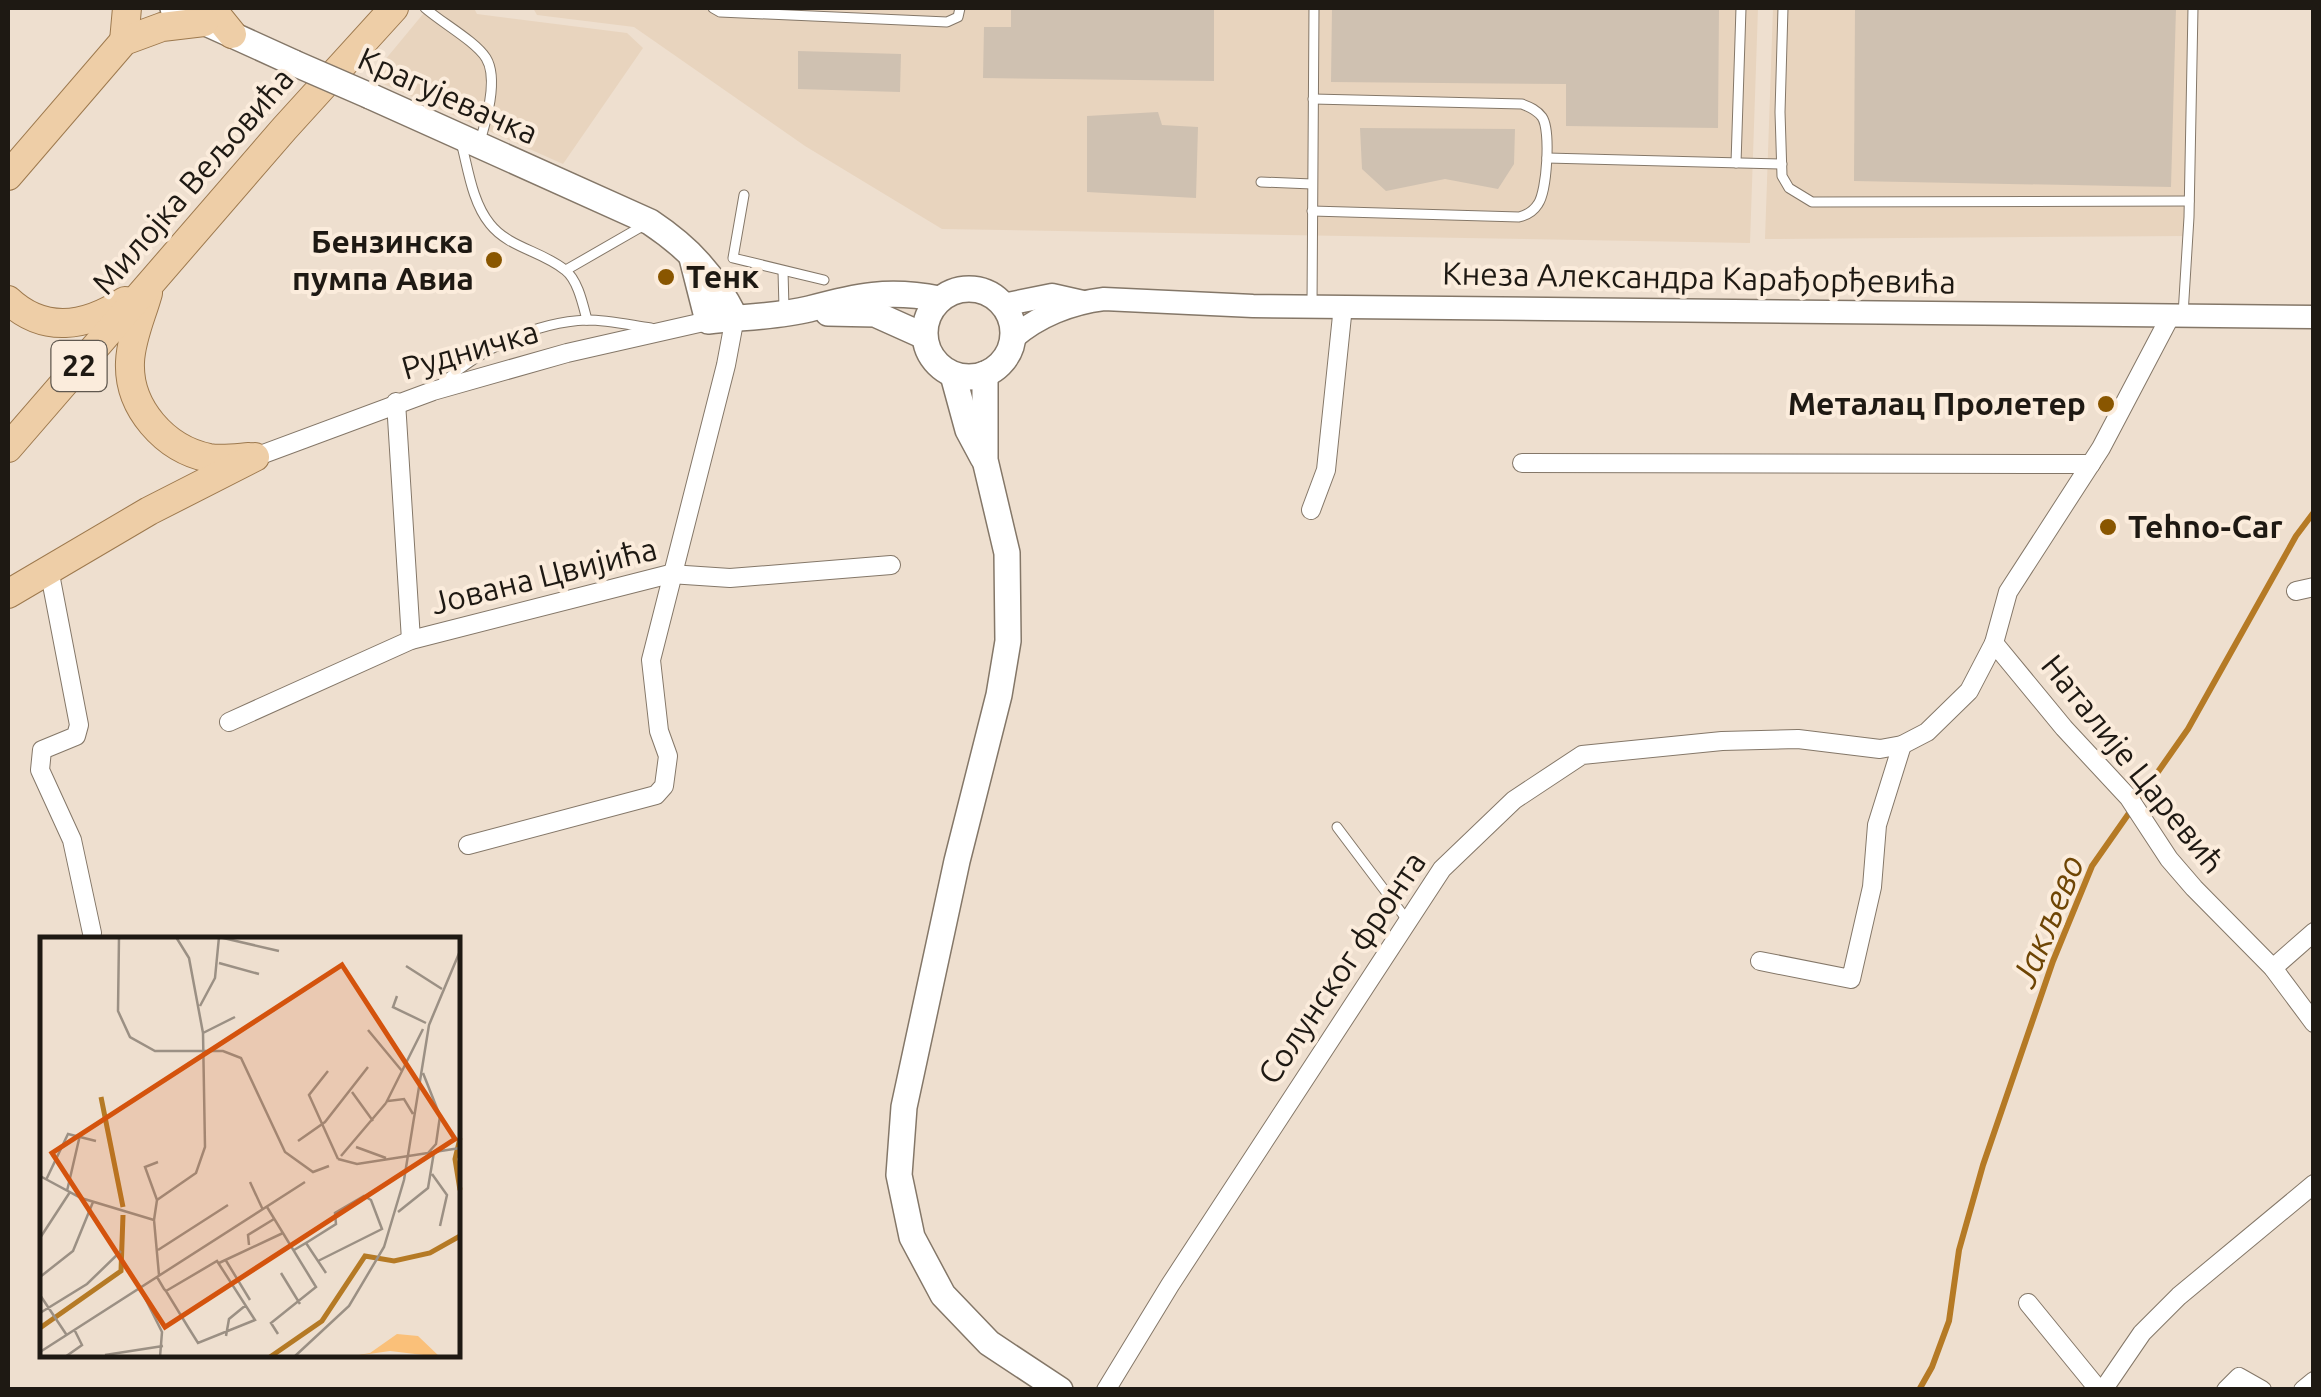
<svg xmlns="http://www.w3.org/2000/svg" width="2321" height="1397" viewBox="0 0 2321 1397" font-family="Ubuntu,sans-serif">
  <style>
    .built { fill: #e8d4be }
    .lines { fill: none; stroke-linecap: round; stroke-linejoin: round }
    .stream { stroke: #b57a25; stroke-width: 6 }
    .building { fill: #cfc1b1 }
    .service-casing { stroke: #847768; stroke-width: 11 }
    .minor-casing { stroke: #847768; stroke-width: 20 }
    .tertiary-casing { stroke: #847768; stroke-width: 25 }
    .secondary-casing { stroke: #847768; stroke-width: 28 }
    .primary-casing { stroke: #9d794e; stroke-width: 30 }
    .service { stroke: #fff; stroke-width: 9 }
    .minor { stroke: #fff; stroke-width: 18 }
    .tertiary { stroke: #fff; stroke-width: 22 }
    .secondary { stroke: #fff; stroke-width: 25 }
    .primary { stroke: #eecea7; stroke-width: 28 }
    .secondary-bridge-casing { stroke: #847768; stroke-width: 28; stroke-linecap: butt }
    .secondary-bridge { stroke: #fff; stroke-width: 25 }
    .poi-dot { fill: #895600; stroke: #fbecdc; stroke-width: 4 }
    .labels { text-anchor: middle; stroke-width: 8; stroke-linejoin: round; paint-order: stroke }
    .shield { fill: #fbecdc; stroke: #60584f; stroke-width: 2.5 }
    .shield-label { font-size: 30px; font-weight: bold; fill: #1e1913 }
    .street-label { font-size: 32px; fill: #1e1913; stroke: #fbecdc }
    .poi-label { font-size: 32px; font-weight: bold; fill: #1e1913; stroke: #fbecdc; text-anchor: end }
    .water-label { font-size: 35px; font-style: italic; fill: #6e4504; stroke: #fbecdc }
    .inset-river { fill: none; stroke: #b57a25; stroke-width: 5 }
    .inset-road { fill: none; stroke: #9b9084; stroke-width: 2.5 }
    .view { fill: #d4530d; fill-opacity: 0.15; stroke: #d4530d; stroke-width: 5 }
    .inset-edge { fill: none; stroke: #1e1913; stroke-width: 5 }
  </style>
  <rect width="100%" height="100%" fill="#eedfcf"/>
  <!-- built -->
  <g class="built">
    <path d="M428,8H474L477,14L627,33L643,48L563,164L370,78Z"/>
    <path d="M533,8H1758L1750,243L942,229L805,146L634,27L537,15Z"/>
    <path d="M1773,8H2195L2186,236L1765,239Z"/>
  </g>
  <g class="lines">
    <!-- stream -->
    <path class="stream" d="M1919,1390L1932,1367L1949,1321L1959,1250L1983,1165L2053,961L2092,866L2188,729L2296,536L2314,512"/>
  </g>
  <!-- building -->
  <g class="building">
    <path d="M1011,8H1214V81L983,78L984,27H1011Z"/>
    <path d="M1332,8H1719L1718,128L1566,126V84L1331,82Z"/>
    <path d="M1855,8H2176L2171,187L1854,181Z"/>
    <path d="M798,51L901,54L900,92L798,89Z"/>
    <path d="M1158,112L1162,125L1198,127L1196,198L1087,192V116Z"/>
    <path d="M1360,128L1515,129L1514,164L1498,189L1445,179L1386,191L1362,169Z"/>
  </g>
  <g class="lines">
    <defs>
      <g id="service">
        <path d="M425,8C442,23 475,41 486,58C499,79 486,122 479,144"/>
        <path d="M713,8L720,12L947,22L958,17L960,8"/>
        <path d="M1783,8L1780,112L1782,176L1789,188L1812,202L2189,201"/>
        <path d="M461,142C468,168 472,202 490,224C509,248 542,251 565,270C578,280 583,305 587,320"/>
        <path d="M1547,158L1782,164"/>
        <path d="M1736,163L1741,8"/>
        <path d="M1261,182L1312,184"/>
        <path d="M744,195L733,258L824,280"/>
        <path d="M1312,211L1519,217C1527,215 1533,212 1538,204C1547,191 1551,130 1542,117C1537,110 1530,107 1522,104L1313,99"/>
        <path d="M566,270L646,224"/>
        <path d="M783,271L784,308"/>
        <path d="M1312,305L1314,8"/>
        <path d="M2183,315L2189,217L2193,8"/>
        <path d="M442,383C482,349 534,322 587,320C608,320 630,325 651,328"/>
        <path d="M1337,827L1407,920"/>
      </g>
      <g id="minor">
        <path d="M2171,315L2101,448L2008,592L1994,643L2064,728L2129,798L2169,859L2194,888L2273,968L2314,1023"/>
        <path d="M396,402L411,640"/>
        <path d="M255,457L433,391L567,353L708,321"/>
        <path d="M1522,463L2091,464"/>
        <path d="M1311,510L1326,470L1343,306"/>
        <path d="M49,569L79,725L76,736L42,750L40,770L72,840L92,933"/>
        <path d="M2296,591L2314,587"/>
        <path d="M229,722L411,640L670,574L730,578L891,565"/>
        <path d="M468,845L656,795L664,786L668,756L659,731L651,660L726,365L735,317"/>
        <path d="M1760,961L1851,979L1872,887L1877,825L1902,745"/>
        <path d="M2273,968L2314,932"/>
        <path d="M2028,1303L2099,1390"/>
        <path d="M1106,1390L1170,1285L1442,869L1514,800L1582,755L1722,741L1798,739L1880,749L1902,745L1927,732L1969,691L1994,643"/>
        <path d="M2103,1390L2142,1333L2179,1296L2314,1184"/>
        <path d="M2226,1390L2239,1377L2262,1390"/>
        <path d="M2303,1390L2314,1381"/>
      </g>
      <g id="tertiary">
        <path d="M1003,305L1052,295L1083,302"/>
        <path d="M1013,338C1038,316 1071,303 1104,299L1253,306L2314,317"/>
      </g>
      <g id="secondary">
        <path d="M173,8L294,63"/>
        <path d="M370,96L650,222C689,248 714,275 735,317"/>
        <path d="M692,258L708,321C740,317 777,317 809,309C857,296 888,289 939,299"/>
        <circle cx="969" cy="333" r="44"/>
        <path d="M828,313L875,314L924,336"/>
        <path d="M985,374V460L1007,553L1008,641L999,695L957,861L904,1107L899,1175L912,1237L943,1295L989,1343L1060,1390"/>
        <path d="M953,375L968,430L983,458"/>
      </g>
      <g id="primary">
        <path d="M211,8L232,34"/>
        <path d="M124,41L127,8"/>
        <path d="M8,176L124,41L162,27L204,22"/>
        <path d="M148,293C142,315 131,338 130,362C128,408 165,449 209,458C222,460 236,458 249,457"/>
        <path d="M8,300C44,334 86,327 125,301"/>
        <path d="M8,448L284,129L394,8"/>
        <path d="M8,594L149,511L255,457"/>
      </g>
    </defs>
    <!-- service casing -->
    <use href="#service" class="service-casing"/>
    <!-- minor casing -->
    <use href="#minor" class="minor-casing"/>
    <!-- tertiary casing -->
    <use href="#tertiary" class="tertiary-casing"/>
    <!-- secondary casing -->
    <use href="#secondary" class="secondary-casing"/>
    <!-- primary casing -->
    <use href="#primary" class="primary-casing"/>
    <!-- service -->
    <use href="#service" class="service"/>
    <!-- minor -->
    <use href="#minor" class="minor"/>
    <!-- tertiary -->
    <use href="#tertiary" class="tertiary"/>
    <!-- secondary -->
    <use href="#secondary" class="secondary"/>
    <!-- primary -->
    <use href="#primary" class="primary"/>
    <defs>
      <path id="secondary-bridge" d="M294,63L370,96"/>
    </defs>
    <!-- secondary-bridge casing -->
    <use href="#secondary-bridge" class="secondary-bridge-casing"/>
    <!-- secondary-bridge -->
    <use href="#secondary-bridge" class="secondary-bridge"/>
  </g>
  <!-- markers -->
  <g class="poi-dot">
    <circle cx="494" cy="260" r="10"/>
    <circle cx="666" cy="277" r="10"/>
    <circle cx="2106" cy="404" r="10"/>
    <circle cx="2108" cy="527" r="10"/>
  </g>
  <g class="labels">
    <!-- shield labels -->
    <rect class="shield" x="51.5" y="341" width="55" height="50" rx="8"/>
    <g class="shield-label">
      <text x="79" y="376">22</text>
    </g>
    <!-- street labels -->
    <g class="street-label">
      <text transform="translate(448 96) rotate(24)" y="11">Крагујевачка</text>
      <text transform="translate(193 181) rotate(-49)" y="11">Милојка Вељовића</text>
      <text transform="translate(1699 278) rotate(1)" y="11">Кнеза Александра Карађорђевића</text>
      <text transform="translate(470 350) rotate(-16)" y="11">Рудничка</text>
      <text transform="translate(544 576) rotate(-14)" y="11">Јована Цвијића</text>
      <text transform="translate(2133 764) rotate(51)" y="11">Наталије Царевић</text>
      <text transform="translate(1342 968) rotate(-56)" y="11">Солунског фронта</text>
    </g>
    <!-- poi labels -->
    <g class="poi-label">
      <text x="474" y="253">Бензинска<tspan x="474" dy="37">пумпа Авиа</tspan></text>
      <text x="686" y="288" text-anchor="start">Тенк</text>
      <text x="2086" y="415">Металац Пролетер</text>
      <text x="2128" y="538" text-anchor="start">Tehno-Car</text>
    </g>
    <!-- water labels -->
    <g class="water-label">
      <text transform="translate(2048 921) rotate(-68)" y="12">Јакљево</text>
    </g>
  </g>
  <!-- overview -->
  <g transform="translate(40 937)">
    <rect width="420" height="420" fill="#eedfcf"/>
    <path d="M357,397L378,399L400,420L350,414L308,420L330,416Z" fill="#fac079"/>
    <path class="inset-river" d="M61,160L83,270M420,201L415,222L420,253M0,391L81,334L83,278M230,420L282,384L325,319L354,324L390,316L420,299"/>
    <path class="inset-road" d="M79,0L78,74L90,100L115,114H183L201,121L245,215L273,235L289,229M179,26L219,37M366,29L402,52M357,59L353,70L386,86M160,69L175,41L179,0L239,14M328,93L362,134M163,96L195,80M288,134L269,158L298,222M383,136L400,179L396,207L388,216M312,155L333,184M348,164L364,162L373,177M346,166L383,92M258,204L285,185L328,130M316,210L346,221M301,219L346,166M298,222L317,227L420,211M392,237L407,258L400,289M0,239L41,261L114,283L119,338M6,243L28,197L56,204M210,245L223,273M27,254L40,198M117,263L105,230L118,225M227,270L276,350L231,386L238,397M358,275L388,251L394,215M114,283L117,263L156,236L165,210L163,96L149,21L136,0M0,301L30,255M266,306L296,287L295,276L324,259L331,263L342,292L278,324M209,308L208,298L234,282M118,313L188,268M254,313L266,306L286,336M185,322L210,363M179,326L243,296M241,336L260,367M0,340L33,314L53,265M117,340L124,352L126,354L148,390L158,406L215,383L177,324L126,354M100,351L122,395L120,420M0,358L26,397M0,376L47,347L81,314M186,399L189,382L206,368M0,415L265,245M65,418L123,409M25,420L42,408L34,392M254,420L309,369L344,310L364,243L389,88L420,14"/>
    <path class="view" d="M302,28L415,202L125,390L12,216Z"/>
    <rect width="420" height="420" class="inset-edge"/>
  </g>
  <!-- border -->
  <rect width="2321" height="1397" fill="none" stroke="#1e1913" stroke-width="20"/>
</svg>
